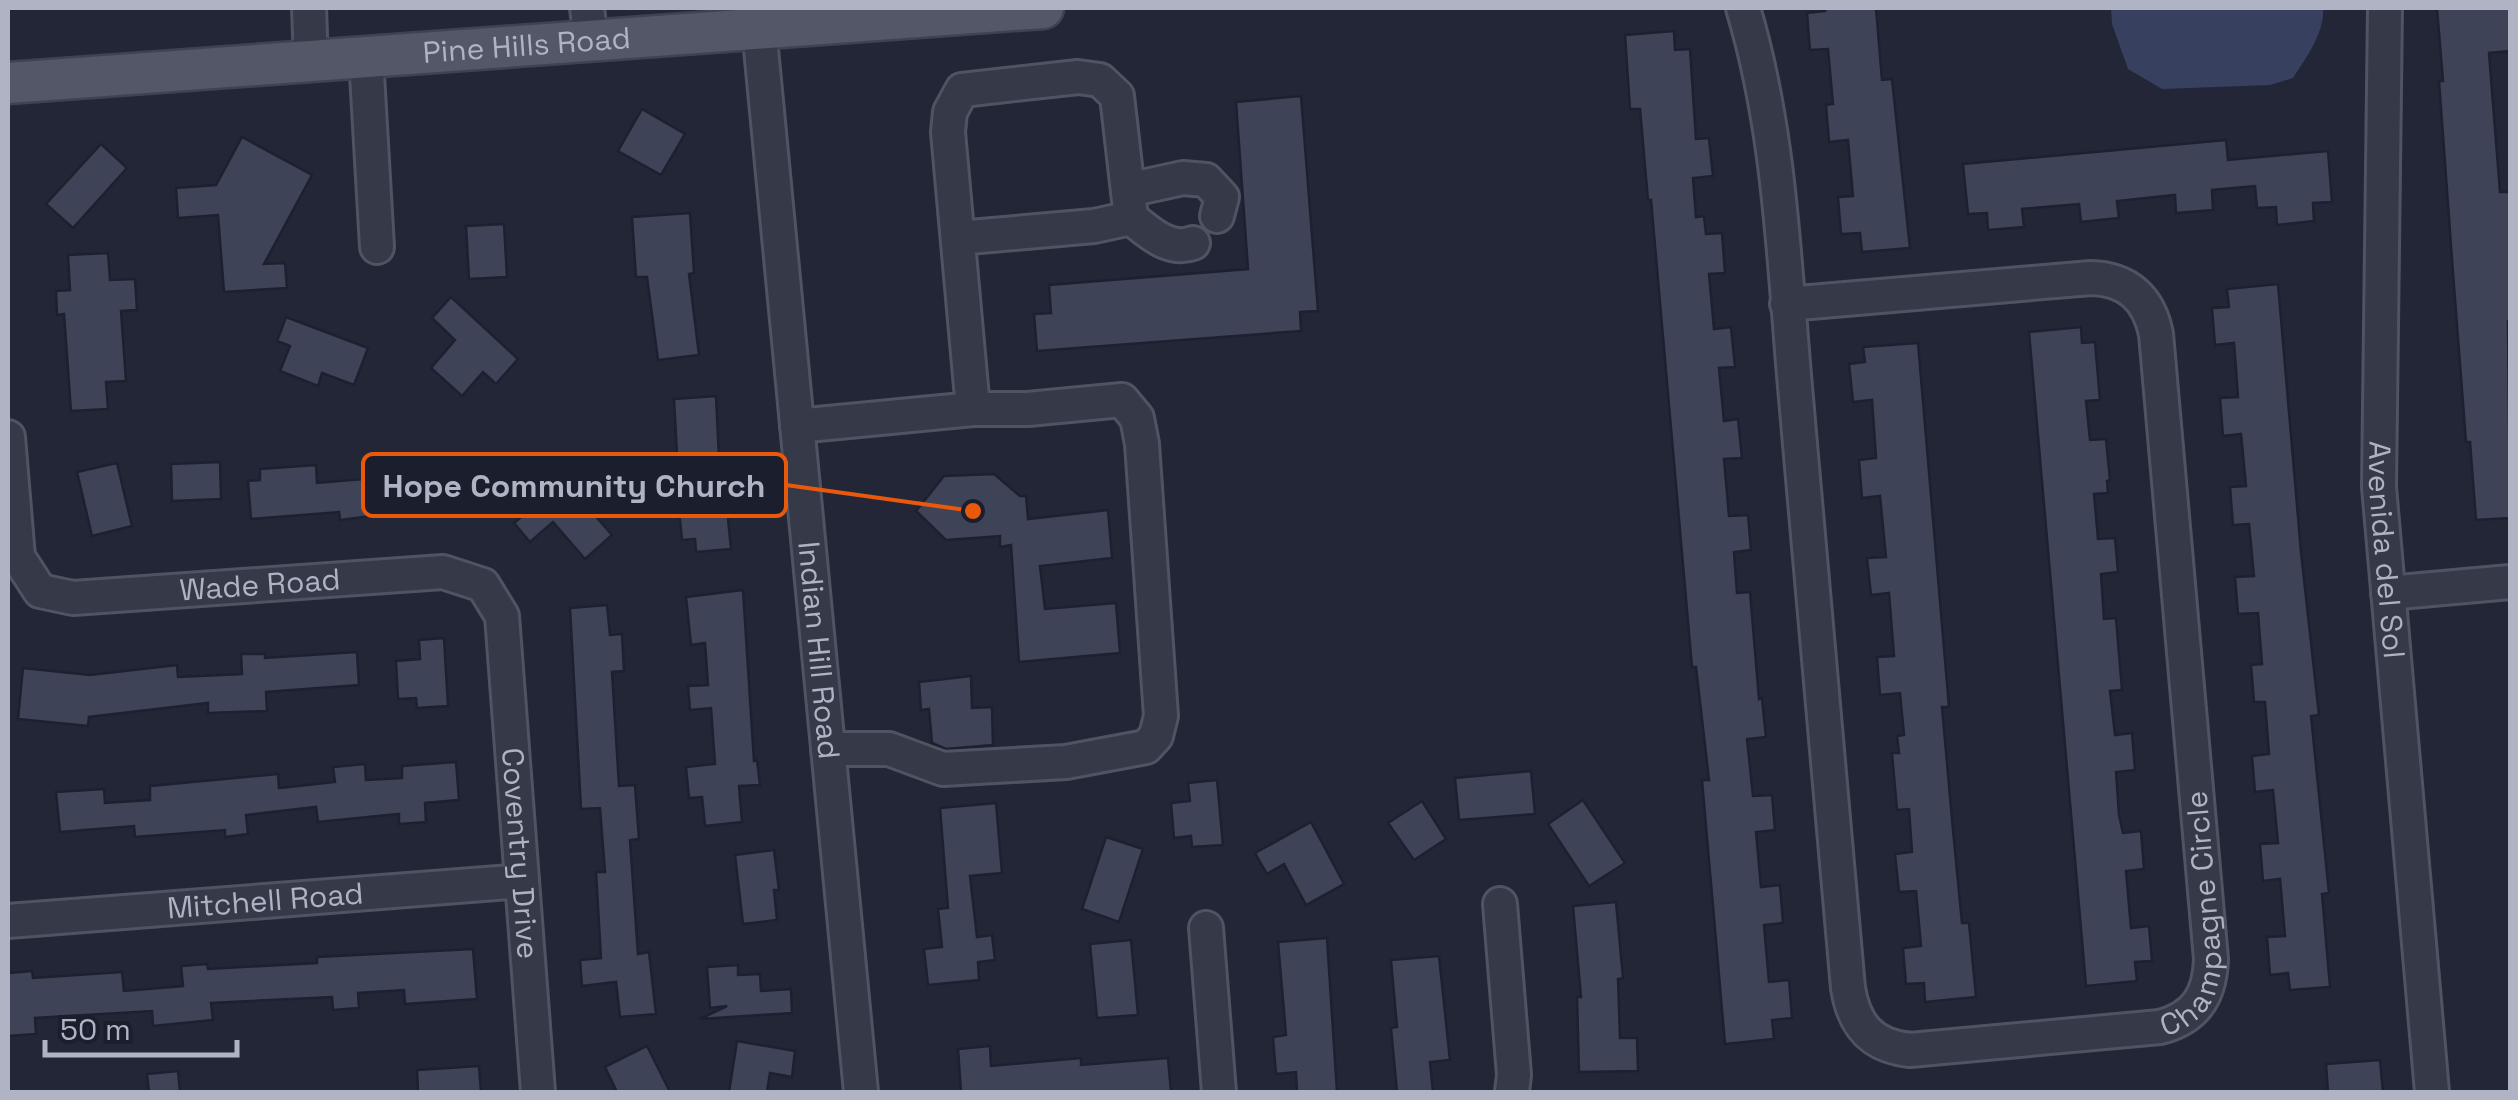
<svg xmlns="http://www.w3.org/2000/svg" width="2518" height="1100" viewBox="0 0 2518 1100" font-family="'Space Grotesk',sans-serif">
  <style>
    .water { fill: #384060 }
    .building { fill: #3e4357; stroke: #1d202e; stroke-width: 2.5 }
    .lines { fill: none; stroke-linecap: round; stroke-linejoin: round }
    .minor-casing { stroke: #505362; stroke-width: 38 }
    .major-casing { stroke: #3f4251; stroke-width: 45 }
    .minor { stroke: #363948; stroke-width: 32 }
    .major { stroke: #545768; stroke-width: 40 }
    .labels { text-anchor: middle; stroke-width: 9; stroke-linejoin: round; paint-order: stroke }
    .street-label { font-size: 30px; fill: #b0b3c4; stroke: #1b1e2c }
    .leader { fill: none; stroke: #e8590c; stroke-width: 4 }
    .callout-dot { fill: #e8590c; stroke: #1b1e2c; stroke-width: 4 }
    .callout { fill: #1b1e2c; stroke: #e8590c; stroke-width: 4 }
    .callout-label { font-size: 32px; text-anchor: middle; font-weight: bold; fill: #b0b3c4 }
  </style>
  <rect width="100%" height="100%" fill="#222637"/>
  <!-- water -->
  <path class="water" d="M2111,8H2323C2325,32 2306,58 2293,78L2270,85L2162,89L2128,69L2112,24Z"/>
  <!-- building -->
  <g class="building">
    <path d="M1824,8H1876L1882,80L1892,79L1910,248L1862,252L1860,233L1841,234L1838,197L1853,196L1848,140L1829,142L1826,105L1833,104L1828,49L1810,50L1807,13L1825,11Z"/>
    <path d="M2437,8H2510V51L2489,53L2500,192H2510V321H2508L2510,518L2476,520L2470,442H2466L2453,273L2439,81H2443Z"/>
    <path d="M1674,31L1675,50L1690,49L1696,139L1709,138L1713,176L1693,178L1696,217L1704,216L1706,234L1722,233L1725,273L1709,274L1714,329L1731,327L1735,367L1719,368L1724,421L1738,419L1742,458L1724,459L1729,516L1748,515L1751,550L1734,552L1737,593L1750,592L1759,699L1762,698L1766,737L1747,739L1753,796L1772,795L1775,830L1756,832L1761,887L1780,885L1783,923L1764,925L1769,982L1789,980L1792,1018L1772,1020L1774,1039L1725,1044L1702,780H1709L1696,667H1692L1651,200H1648L1640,109H1630L1625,35Z"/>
    <path d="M1301,96L1318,311L1300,312L1301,331L1037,351L1034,314L1051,313L1049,285L1248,269L1236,102Z"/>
    <path d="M642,109L685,134L661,175L618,151Z"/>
    <path d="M242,137L312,175L264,264L285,263L287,288L224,292L218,215L178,218L176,188L216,185Z"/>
    <path d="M2226,140L2228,160L2328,151L2332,202L2313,203L2314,221L2277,225L2276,207L2257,208L2255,186L2212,190L2213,210L2176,213L2175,195L2117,201L2119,218L2081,222L2079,204L2022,209L2024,227L1988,230L1987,213L1968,214L1963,164Z"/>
    <path d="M101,144L127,168L73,228L46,204Z"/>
    <path d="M690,213L694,273L689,274L699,355L658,360L647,277H636L632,217Z"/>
    <path d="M504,224L507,277L469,279L466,226Z"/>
    <path d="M108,253L110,280L135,279L137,310L121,311L126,381L106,382L108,409L71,411L64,314L57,315L56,291L70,290L68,255Z"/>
    <path d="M2278,284L2301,552L2319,715L2311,716L2329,893L2322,894L2330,987L2290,990L2288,973L2270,975L2267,937L2285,936L2280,879L2263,881L2260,844L2278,843L2273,790L2255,792L2252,756L2269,754L2265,702H2254L2251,665L2262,664L2258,613L2238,614L2235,577L2254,576L2249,524L2233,525L2230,487L2246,486L2241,434L2223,436L2220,398L2238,397L2234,343L2215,345L2212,308L2229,307L2227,289Z"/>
    <path d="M451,297L518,359L496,384L483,372L462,396L431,368L455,340L432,318Z"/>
    <path d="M286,317L368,348L354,385L322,373L318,386L280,371L290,346L277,341Z"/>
    <path d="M2081,327L2082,343L2095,342L2100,400L2086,401L2090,440L2106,439L2110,480L2107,481L2108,493L2094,494L2098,539L2115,538L2118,572L2101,574L2104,619L2116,618L2122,690L2110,691L2115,735L2132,733L2135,770L2116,772L2119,815L2123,833L2141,831L2144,869L2126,871L2131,928L2149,926L2152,961L2135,962L2137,981L2086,986L2029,332Z"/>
    <path d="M1918,343L1949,707H1942L1953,830L1962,923H1969L1976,997L1925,1002L1924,983L1906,984L1903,948L1921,946L1916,891L1899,892L1895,854L1912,852L1909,809L1897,810L1892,753H1899L1897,736L1904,735L1900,693L1880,695L1877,657L1894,656L1889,593L1871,595L1867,558L1886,557L1880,496L1862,498L1859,460L1876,458L1872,400L1853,402L1849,364L1865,362L1863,347Z"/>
    <path d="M716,396L720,478L724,477L731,549L696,552L695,539L682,540L679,510L693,509L687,455H677L674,399Z"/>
    <path d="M490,455L495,500L340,520L339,512L251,519L248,481L260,480V469L316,465L317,483L423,474L422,462Z"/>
    <path d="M220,462L221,499L172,501L171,464Z"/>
    <path d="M117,463L132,526L92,536L77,472Z"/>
    <path d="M994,474L1020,496H1026L1028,519L1108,510L1112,558L1040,566L1045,609L1116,603L1120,653L1019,662L1011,545L1000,547V536L946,540L916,511L944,476Z"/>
    <path d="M564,480L612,535L585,559L553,522L530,542L514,523Z"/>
    <path d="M743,590L754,761L757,760L760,785L739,786L742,822L705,826L702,797L689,798L686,767L715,764L711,708L690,710L688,686L708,685L705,643L691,645L686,597Z"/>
    <path d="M607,605L610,635L622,634L624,671L612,672L619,786L635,785L639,839L630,840L638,954L649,952L656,1014L620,1017L616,982L582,986L580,960L601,958L596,872H605L600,808L581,809L570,608Z"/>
    <path d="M444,638L448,706L417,708L416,698L398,699L396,661L420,659L419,640Z"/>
    <path d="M357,652L359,685L266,692L267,711L208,713V703L89,717L88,726L18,719L23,668L90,675L177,665L178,677L242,674L241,654H265V658Z"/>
    <path d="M971,676L972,708L992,707L993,745L946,749L932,743L929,709L921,710L919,682Z"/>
    <path d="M456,762L459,800L425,803L426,822L399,824V814L318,822L316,807L246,815L248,834L225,837V830L135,837L134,826L60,832L56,792L104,789L105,803L150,800V786L278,774L279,788L335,782L333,767L365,764L366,780L402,778V766Z"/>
    <path d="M1531,771L1535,814L1459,820L1455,778Z"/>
    <path d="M1217,780L1223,845L1192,847L1191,836L1174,838L1171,803L1190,801L1188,783Z"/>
    <path d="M1583,800L1625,863L1589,886L1548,824Z"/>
    <path d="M1422,801L1446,839L1414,860L1388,823Z"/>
    <path d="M996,803L1002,873L970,876L977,937L992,935L995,960L978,962L979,980L928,985L924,949L942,947L938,909L948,908L940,808Z"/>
    <path d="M1311,822L1344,884L1306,905L1284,864L1267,874L1255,853Z"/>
    <path d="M1106,837L1143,849L1119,922L1082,909Z"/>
    <path d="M774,850L779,890H774L777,920L743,924L735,855Z"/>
    <path d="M1616,902L1623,978L1618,979L1620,1038H1637L1638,1071L1579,1072L1577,997H1581L1573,906Z"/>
    <path d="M1327,938L1337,1092H1297L1296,1072L1276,1074L1273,1037L1286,1035L1278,942Z"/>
    <path d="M1131,940L1138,1015L1097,1018L1090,944Z"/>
    <path d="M473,949L477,999L405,1004L404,990L358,993L359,1008L333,1010L332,997L211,1003L213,1020L153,1026L152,1011L35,1018L36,1034L8,1036V973L32,971L33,978L122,972L124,991L183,986L181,966L207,964L208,969L317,963V957Z"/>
    <path d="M1439,956L1450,1060L1430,1062L1433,1092H1397L1391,1028L1397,1027L1391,960Z"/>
    <path d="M738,965V975L760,974L761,991L791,989L792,1013L700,1019L727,1006L710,1008L707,967Z"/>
    <path d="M737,1041L795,1051L792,1077L770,1073L767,1092H729Z"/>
    <path d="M647,1046L670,1092H617L605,1067Z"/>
    <path d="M990,1046L991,1066L1081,1058V1065L1168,1058L1171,1092H961L958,1049Z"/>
    <path d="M2380,1060L2383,1092H2328L2326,1064Z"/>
    <path d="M479,1066L481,1092H418L417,1070Z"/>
    <path d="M178,1071L180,1092H149L147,1074Z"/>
  </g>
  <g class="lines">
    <defs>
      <g id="minor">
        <path d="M309,8L311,62"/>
        <path d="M587,8L591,40"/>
        <path id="s1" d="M1743,8C1781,134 1784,267 1796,398C1813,595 1831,792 1848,988C1854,1026 1872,1046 1910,1050L2160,1027C2196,1018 2210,995 2211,959L2156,334C2149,299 2128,279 2091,278L1787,304"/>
        <path id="s2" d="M2385,8L2379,487L2432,1092"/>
        <path id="s3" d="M759,28L861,1092"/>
        <path d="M366,57L377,247"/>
        <path d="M1128,190L1183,178L1206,180L1222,197L1217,216"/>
        <path d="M1131,218C1149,232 1169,252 1193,243"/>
        <path d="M797,426L973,409L948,132L950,112L962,90L1078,77L1100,80L1117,96L1131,218L1094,226L958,238"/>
        <path id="s4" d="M8,437L18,557L40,591L73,598L443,572L483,585L502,616L538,1092"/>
        <path d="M2388,593L2510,582"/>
        <path d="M828,749H889L943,769L1066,762L1146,747L1156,736L1161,716L1142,444L1137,418L1122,400L1028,409H973"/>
        <path d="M1500,904L1514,1075L1512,1092"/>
        <path id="s5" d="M8,921L522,881"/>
        <path d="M1206,928L1219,1092"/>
      </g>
      <g id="major">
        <path id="s6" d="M8,83L1043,8"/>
      </g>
    </defs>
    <!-- minor casing -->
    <use href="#minor" class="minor-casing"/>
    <!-- major casing -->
    <use href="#major" class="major-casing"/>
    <!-- minor -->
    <use href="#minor" class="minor"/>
    <!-- major -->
    <use href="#major" class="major"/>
  </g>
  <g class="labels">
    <!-- street labels -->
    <g class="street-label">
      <text dy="10" stroke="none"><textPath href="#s6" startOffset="520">Pine Hills Road</textPath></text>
      <text dy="10" stroke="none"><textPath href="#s2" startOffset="542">Avenida del Sol</textPath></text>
      <text dy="10" stroke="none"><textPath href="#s4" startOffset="382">Wade Road</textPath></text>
      <text dy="10" stroke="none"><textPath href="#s3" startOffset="625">Indian Hill Road</textPath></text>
      <text dy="10" stroke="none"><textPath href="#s4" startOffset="882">Coventry Drive</textPath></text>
      <text dy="10" stroke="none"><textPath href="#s5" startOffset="258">Mitchell Road</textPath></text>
      <text dy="10" stroke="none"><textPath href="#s1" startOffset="1465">Champagne Circle</textPath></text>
    </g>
  </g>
  <!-- callouts -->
  <path class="leader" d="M973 511L786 485"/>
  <circle class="callout-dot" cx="973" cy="511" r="10"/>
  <rect class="callout" x="363" y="454" width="423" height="62" rx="10"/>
  <g class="callout-label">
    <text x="574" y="497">Hope Community Church</text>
  </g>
  <!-- border -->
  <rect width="2518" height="1100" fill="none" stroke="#b0b3c4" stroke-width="20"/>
  <!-- scale -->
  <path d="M45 1040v15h192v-15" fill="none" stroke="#b0b3c4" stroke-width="5"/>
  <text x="60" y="1040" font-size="30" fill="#b0b3c4" stroke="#1b1e2c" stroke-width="8" paint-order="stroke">50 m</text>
</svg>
